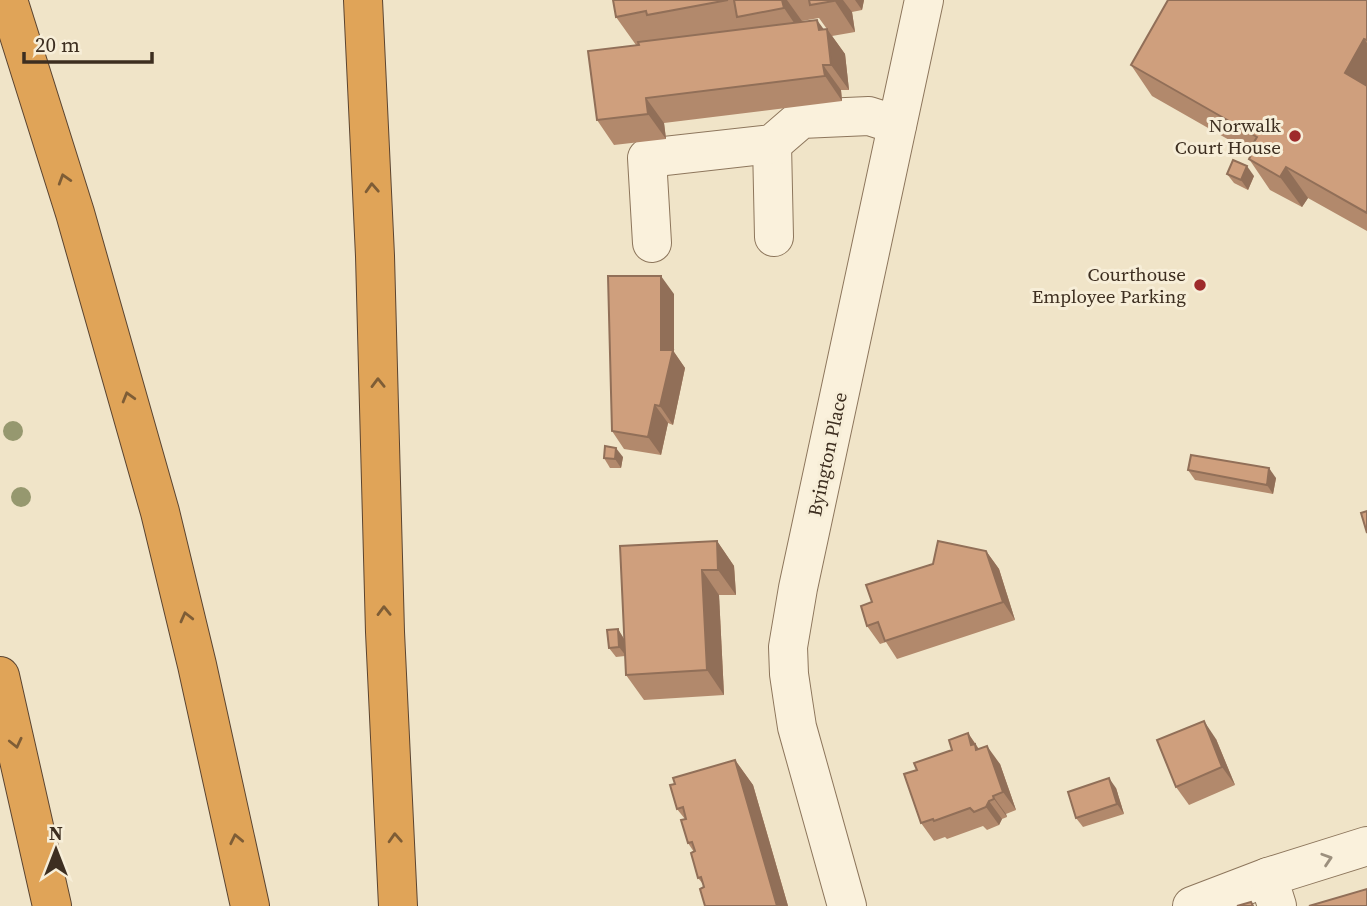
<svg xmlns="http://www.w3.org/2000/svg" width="1367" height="906" viewBox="0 0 1367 906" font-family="'Source Serif 4',serif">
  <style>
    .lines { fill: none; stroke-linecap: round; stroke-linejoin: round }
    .minor-casing { stroke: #8d765c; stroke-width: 40 }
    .highway-casing { stroke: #5b4430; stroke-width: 40 }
    .minor { stroke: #faf1dc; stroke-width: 38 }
    .highway { stroke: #e0a458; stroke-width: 38 }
    .tree { fill: #96986f }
    .wall { fill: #b2896c }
    .shaded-wall { fill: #916f58 }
    .building { fill: #cf9f7d; stroke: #916f58; stroke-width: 2 }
    .oneway { stroke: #7e5d36 }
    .oneway2 { stroke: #9c907e }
    .poi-dot { fill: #9e2a2b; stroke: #f7eed8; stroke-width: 2.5 }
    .labels { text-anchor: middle; stroke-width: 6; stroke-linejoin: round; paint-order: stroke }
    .poi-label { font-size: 19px; fill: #3d2e20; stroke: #f7eed8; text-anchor: end }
    .street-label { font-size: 19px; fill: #3d2e20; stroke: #f7eed8 }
  </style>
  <rect width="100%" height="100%" fill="#f0e4c8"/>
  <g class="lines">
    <defs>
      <g id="minor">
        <path d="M772,144L774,237"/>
        <path d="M652,243L647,158L772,144L801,119L869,116L897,125"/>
        <path d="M847,906L797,727L793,701L789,674L788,647L798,588L924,0"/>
        <path d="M1192,906L1268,877"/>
        <path d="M1277,906L1268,877L1367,846"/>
      </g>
      <g id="highway">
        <path d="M8,0L75,213L160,512L197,665L250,906"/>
        <path d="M363,0L375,256L385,632L398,906"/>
        <path d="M0,676L52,906"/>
      </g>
    </defs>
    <!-- minor casing -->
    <use href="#minor" class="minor-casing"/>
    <!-- highway casing -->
    <use href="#highway" class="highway-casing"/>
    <!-- minor -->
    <use href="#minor" class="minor"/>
    <!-- highway -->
    <use href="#highway" class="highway"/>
  </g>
  <!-- trees -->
  <g class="tree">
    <circle cx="13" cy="431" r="10"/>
    <circle cx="21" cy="497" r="10"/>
  </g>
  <!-- wall -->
  <g class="wall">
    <path d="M613,0H864L862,10L852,12L855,32L832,36L819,18L802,21L824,30L827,29L845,54L849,90H841L842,101L664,123L666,139L614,145L597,120L636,45L616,17Z"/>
    <path d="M1367,0V231L1308,198L1302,207L1270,190L1249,159L1252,153L1152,96L1131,65Z"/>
    <path d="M1227,174L1254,176L1248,190L1234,183Z"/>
    <path d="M674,294V352L685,368L673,425L668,423L661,455L624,449L612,431Z"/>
    <path d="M623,457L621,468H610L604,458Z"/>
    <path d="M1188,470L1276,478L1273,494L1195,480Z"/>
    <path d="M717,541L734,566L736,595H719L724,695L644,700L626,675L625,656L616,657L609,648L618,629L624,639Z"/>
    <path d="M986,551L999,569L1015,620L897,659L886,642L880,644L867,626L872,602Z"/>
    <path d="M968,733L979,749L1000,764L1016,810L1006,814L1007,817L1002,819L999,825L987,830L983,826L947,839L945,837L934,841L921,823L917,770L952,750Z"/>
    <path d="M1216,739L1235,785L1189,805L1176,787Z"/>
    <path d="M735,760L753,785L788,906H705L704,887L703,884L698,878L694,852L688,843L685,819L677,809L675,784Z"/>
    <path d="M1116,788L1124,814L1083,827L1076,818Z"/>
  </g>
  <!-- shaded-wall -->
  <g class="shaded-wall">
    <path d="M782,0H787L802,21L805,39L784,8Z"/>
    <path d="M834,0H843L852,12L855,32Z"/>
    <path d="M855,0H864L862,10Z"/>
    <path d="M817,20L828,35L827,29L845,54L849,90L831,65L819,30Z"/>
    <path d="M1364,39L1367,43V102L1345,73Z"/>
    <path d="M823,65L841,90L842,101L825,76Z"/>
    <path d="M646,98L664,123L666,139L648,114Z"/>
    <path d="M1247,166L1254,176L1248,190L1241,180Z"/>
    <path d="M1286,167L1308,198L1302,207L1280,177Z"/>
    <path d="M661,276L674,294V352L685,368L673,425L660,406Z"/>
    <path d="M655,405L668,423L661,455L648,437Z"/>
    <path d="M616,448L623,457L621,468L615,459Z"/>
    <path d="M1269,468L1276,478L1273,494L1267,485Z"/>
    <path d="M717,541L734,566L736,595L718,570Z"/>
    <path d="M986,551L999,569L1015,620L1003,602Z"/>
    <path d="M702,570L719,595L724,695L707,670Z"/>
    <path d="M618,629L624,639L626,656L619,647Z"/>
    <path d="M1204,721L1216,739L1235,785L1222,767Z"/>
    <path d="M968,733L987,762L971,745Z"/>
    <path d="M987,746L1000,764L1016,810L1003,792Z"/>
    <path d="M735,760L753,785L788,906H777Z"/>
    <path d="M1109,778L1116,788L1124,814L1117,804Z"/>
    <path d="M993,796L1006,814L1007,817L994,799Z"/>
    <path d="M989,801L1002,819L999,825L986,807Z"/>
  </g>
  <!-- building -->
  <g class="building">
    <path d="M613,0H728L647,15L646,11L616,17Z"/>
    <path d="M734,0H782L784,8L737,17Z"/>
    <path d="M809,0H834V1L810,5Z"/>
    <path d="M1168,0H1367V40L1364,39L1345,73L1367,86V213L1286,167L1280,177L1249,159L1254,149L1251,147L1257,137L1131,65Z"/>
    <path d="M817,20L819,30L827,29L831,65H823L825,76L646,98L648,114L597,120L588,51L639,45L638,42Z"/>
    <path d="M1233,160L1247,166L1241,180L1227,174Z"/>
    <path d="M608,276H661V350H673L660,406L655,405L648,437L612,431Z"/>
    <path d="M605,446L616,448L615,459L604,458Z"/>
    <path d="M1191,455L1269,468L1267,485L1188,470Z"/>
    <path d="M1367,511V533L1361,513Z"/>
    <path d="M717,541L718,570H702L707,670L626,675L620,546Z"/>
    <path d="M938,541L986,551L1003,602L885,641L878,622L867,626L861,606L872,602L866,585L933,564Z"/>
    <path d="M618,629L619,647L609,648L607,630Z"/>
    <path d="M1204,721L1222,767L1176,787L1157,740Z"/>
    <path d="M968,733L971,745L975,744L976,750L987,746L1003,792L993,796L994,799L989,801L986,807L974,812L970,808L934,821L933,819L921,823L904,774L917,770L914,763L952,750L949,740Z"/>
    <path d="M735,760L777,906H705L700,889L704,887L701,877L698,878L691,853L695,851L692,842L688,843L681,820L686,819L683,807L677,809L670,785L675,784L673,778Z"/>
    <path d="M1109,778L1117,804L1076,818L1068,792Z"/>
    <path d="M1367,889V906H1309Z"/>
    <path d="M1251,902L1253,906H1237Z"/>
  </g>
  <!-- one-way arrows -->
  <defs><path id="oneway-chevron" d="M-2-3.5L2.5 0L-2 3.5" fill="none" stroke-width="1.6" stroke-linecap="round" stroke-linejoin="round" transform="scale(1.75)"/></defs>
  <g class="oneway">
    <use href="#oneway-chevron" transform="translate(64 179) rotate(-107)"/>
    <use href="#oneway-chevron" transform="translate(372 188) rotate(-93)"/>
    <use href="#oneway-chevron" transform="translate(378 383) rotate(-91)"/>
    <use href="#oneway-chevron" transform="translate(128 397) rotate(-106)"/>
    <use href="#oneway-chevron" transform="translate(384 611) rotate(-91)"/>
    <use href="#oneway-chevron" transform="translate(186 617) rotate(-104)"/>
    <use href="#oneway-chevron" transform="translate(16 743) rotate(77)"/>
    <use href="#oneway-chevron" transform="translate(395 838) rotate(-93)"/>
    <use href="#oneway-chevron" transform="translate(236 839) rotate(-102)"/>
  </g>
  <use class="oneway2" href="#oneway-chevron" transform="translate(1327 859) rotate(-18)"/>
  <!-- markers -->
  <g class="poi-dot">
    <circle cx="1295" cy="136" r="7"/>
    <circle cx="1200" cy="285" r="7"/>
  </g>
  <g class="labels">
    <!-- poi labels -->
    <g class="poi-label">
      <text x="1281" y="132">Norwalk<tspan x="1281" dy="22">Court House</tspan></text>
      <text x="1186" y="281">Courthouse<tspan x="1186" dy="22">Employee Parking</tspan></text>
    </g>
    <!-- street labels -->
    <g class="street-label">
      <text transform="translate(827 454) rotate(-78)" y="7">Byington Place</text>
    </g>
  </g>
  <!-- north arrow -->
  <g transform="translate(56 850)" stroke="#f7eed8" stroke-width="5" paint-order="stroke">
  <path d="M0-5L12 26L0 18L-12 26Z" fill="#3d2e20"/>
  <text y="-10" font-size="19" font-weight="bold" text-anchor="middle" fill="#3d2e20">N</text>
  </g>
  <!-- scale -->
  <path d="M24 52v10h128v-10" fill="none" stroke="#3d2e20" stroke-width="3.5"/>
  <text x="35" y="52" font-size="21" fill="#3d2e20" stroke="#f7eed8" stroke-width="5" paint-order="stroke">20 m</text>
</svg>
